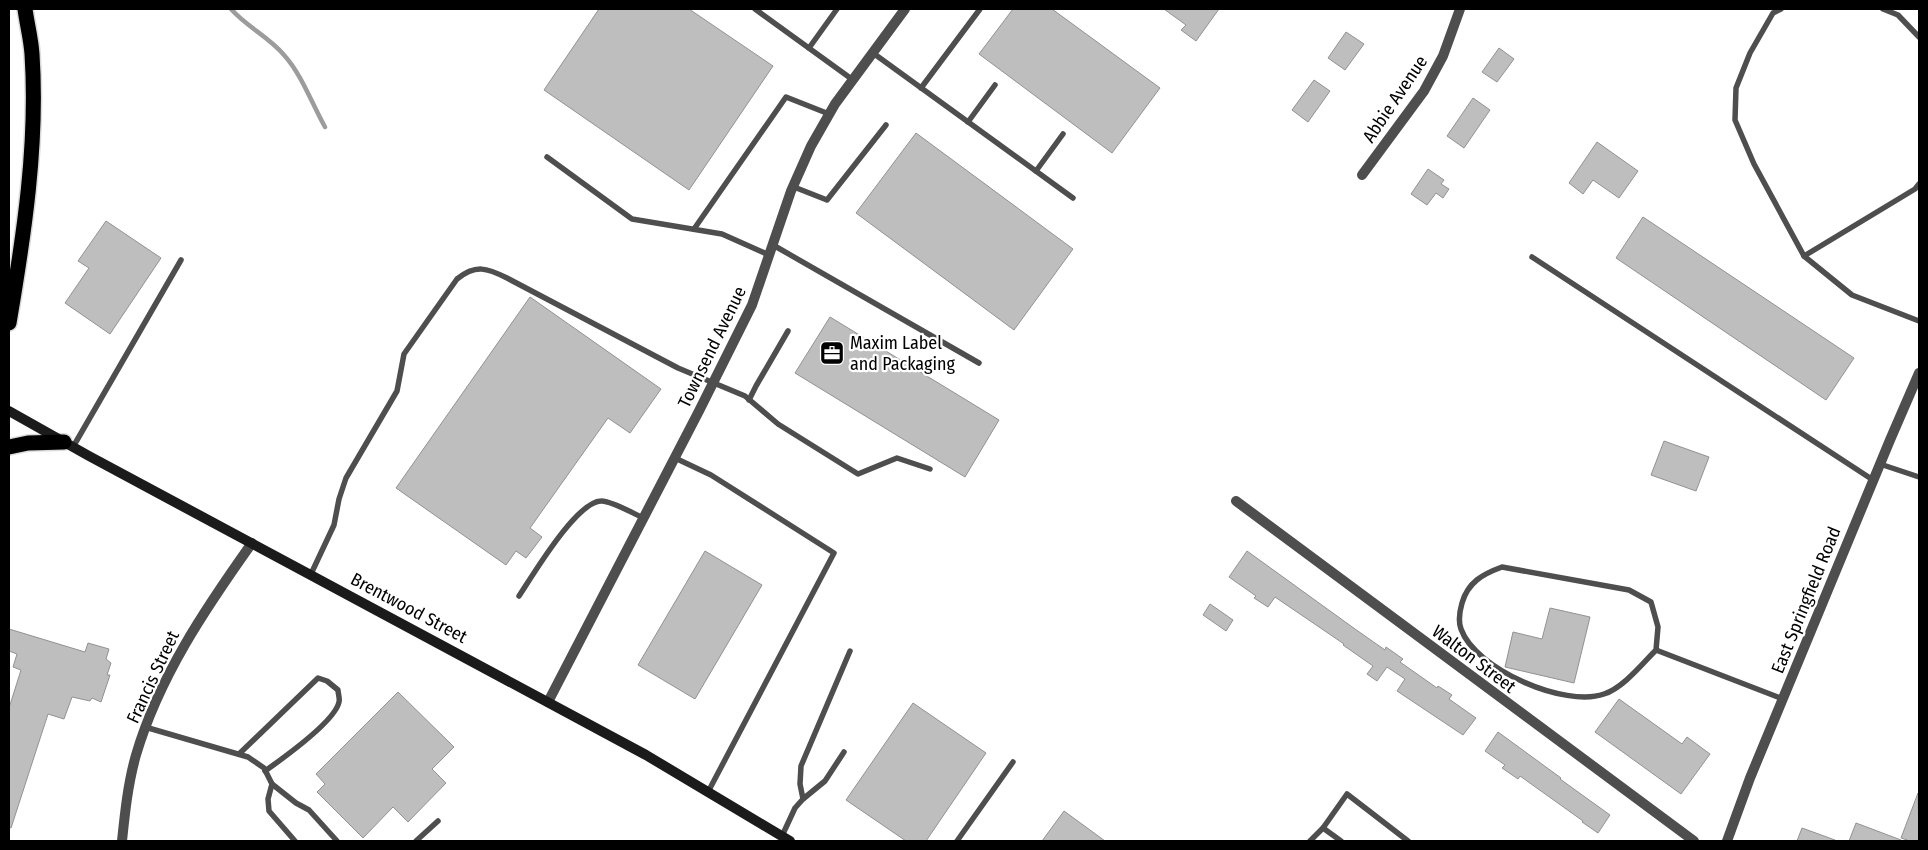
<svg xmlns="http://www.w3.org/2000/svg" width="1928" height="850" viewBox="0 0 1928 850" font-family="'Fira Sans Condensed',sans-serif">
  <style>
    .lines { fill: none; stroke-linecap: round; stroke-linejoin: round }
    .stream { stroke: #9c9c9c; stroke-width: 4.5 }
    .building { fill: #bebebe; stroke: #929292 }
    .motorway-casing { stroke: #dbdbdb; stroke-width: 18 }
    .service { stroke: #4e4e4e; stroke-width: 5.5 }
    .minor { stroke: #4e4e4e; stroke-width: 10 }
    .tertiary { stroke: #4e4e4e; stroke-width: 10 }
    .secondary { stroke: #1b1b1b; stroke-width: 10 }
    .motorway { stroke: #000; stroke-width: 15 }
    .labels { text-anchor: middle; stroke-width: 4.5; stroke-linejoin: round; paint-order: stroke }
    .street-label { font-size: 18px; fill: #000; stroke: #fff }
    .poi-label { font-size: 18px; fill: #000; stroke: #fff; text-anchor: start }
  </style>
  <rect width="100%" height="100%" fill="#fff"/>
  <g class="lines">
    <!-- stream -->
    <path class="stream" d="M231,9C247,27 269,37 284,55C302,75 312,104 325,127"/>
  </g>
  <!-- building -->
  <g class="building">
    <path d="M599,9H689L773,66L689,190L544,90Z"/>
    <path d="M1013,9H1052L1160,88L1112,153L979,54Z"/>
    <path d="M1164,9H1219L1196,41L1181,30L1186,25Z"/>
    <path d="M1346,32L1364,44L1345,70L1328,58Z"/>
    <path d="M1499,48L1514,59L1497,82L1482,72Z"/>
    <path d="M1314,80L1330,91L1308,122L1292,110Z"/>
    <path d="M1473,98L1490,110L1464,148L1447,136Z"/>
    <path d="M916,133L1073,249L1014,330L856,213Z"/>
    <path d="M1597,142L1638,171L1619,198L1593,180L1583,194L1569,183Z"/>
    <path d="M1428,169L1444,180L1441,184L1449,189L1443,198L1436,193L1427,205L1411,194Z"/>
    <path d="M1643,217L1854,358L1826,400L1616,258Z"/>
    <path d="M106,221L161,258L110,334L65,303L89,268L78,261Z"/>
    <path d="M530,297L661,389L630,433L608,418L530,528L542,537L526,558L516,551L506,565L396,488Z"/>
    <path d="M830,317L999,420L965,477L795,373Z"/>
    <path d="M1664,441L1709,457L1696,491L1651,475Z"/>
    <path d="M705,551L762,585L695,699L638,665Z"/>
    <path d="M1247,551L1355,629L1385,650L1386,647L1403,659L1400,662L1437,688L1438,686L1452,695L1449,699L1476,718L1463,735L1397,691L1405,679L1387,667L1377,681L1367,674L1373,666L1343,645L1344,644L1275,597L1268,607L1254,598L1256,596L1229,577Z"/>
    <path d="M1210,604L1233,620L1226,631L1203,615Z"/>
    <path d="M1550,608L1590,617L1574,683L1505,667L1513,632L1542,639Z"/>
    <path d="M9,629L85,652L88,643L109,649L106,659L111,663L107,675H110L101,702L92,698L90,701L72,697L64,719L48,714L11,828L9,827V708L21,670L13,667L17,654L9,651Z"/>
    <path d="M398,692L454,747L432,769L446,783L408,822L393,807L363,838L317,792L325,784L316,774Z"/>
    <path d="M1619,699L1682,744L1687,737L1710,754L1681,794L1595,732Z"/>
    <path d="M913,703L986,753L926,841H906L846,800Z"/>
    <path d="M1498,732L1561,778L1560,779L1610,815L1598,833L1582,822L1583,821L1520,776L1518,779L1502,768L1505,765L1485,751Z"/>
    <path d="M1918,793L1919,841H1910L1901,838Z"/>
    <path d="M1064,811L1105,841H1042Z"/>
    <path d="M1856,823L1901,840V841H1849Z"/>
    <path d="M1802,828L1835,840V841H1797Z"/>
  </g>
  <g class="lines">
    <defs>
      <g id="motorway">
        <path d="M9,323C24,235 38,144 32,54C31,39 27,24 25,9"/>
        <path d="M9,447L28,443L64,442"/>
      </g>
    </defs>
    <!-- motorway casing -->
    <use href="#motorway" class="motorway-casing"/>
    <!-- service -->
    <g class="service">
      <path d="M755,9L853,80"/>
      <path d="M1781,9L1773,13L1750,53L1736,88L1735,120L1754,164L1804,256L1852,295L1919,321"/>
      <path d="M1883,9L1898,15L1919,37"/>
      <path d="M809,48L837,9"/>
      <path d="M873,53L1073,198"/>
      <path d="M921,88L980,9"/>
      <path d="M968,122L995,85"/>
      <path d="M547,157L632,219L722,234L769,255"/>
      <path d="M1036,171L1063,134"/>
      <path d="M794,187L827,200L886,125"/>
      <path d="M694,229L786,97L829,114"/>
      <path d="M773,245L979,363"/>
      <path d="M1804,256L1915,189L1919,184"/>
      <path d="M1532,257L1873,480"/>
      <path d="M749,400L756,386L788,331"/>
      <path d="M73,447L181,260"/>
      <path d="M675,458L711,475L834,553L708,792"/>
      <path d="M1880,464L1919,477"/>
      <path d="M311,574L334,525L339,499L346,478L397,391L404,354L457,279C476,264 487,268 507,278L678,368L745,396L778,424L858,474L897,458L930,469"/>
      <path d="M519,596C533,575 576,502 601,501C610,500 634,514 644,518"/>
      <path d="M1656,650C1642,664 1623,688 1604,694C1565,708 1475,669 1461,629C1458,621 1460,610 1462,603C1468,582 1483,574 1502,567L1629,590L1651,602L1658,627L1656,650L1783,699"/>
      <path d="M145,727L248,757L264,768L272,784L268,799L269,811L295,841"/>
      <path d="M239,754L318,678L327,681L338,690C338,693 340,699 339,702C335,721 282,759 265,771"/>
      <path d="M272,784L296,803L309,810L337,841"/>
      <path d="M803,799L800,784L801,766L850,651"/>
      <path d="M1323,828L1341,841"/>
      <path d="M782,836L795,808L803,799L825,781L844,752"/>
      <path d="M416,841L438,821"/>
      <path d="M957,841L1013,762"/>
      <path d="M1310,841L1323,828L1347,794L1408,841"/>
    </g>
    <!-- minor -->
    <g class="minor">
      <path d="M1362,175L1424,91L1443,56L1460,9"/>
      <path d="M1236,501L1694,841"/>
      <path d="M548,702L699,411L752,305L791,191L811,146L835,104L905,9"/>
      <path d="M122,841C125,812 128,783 136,755C159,677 205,609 252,543"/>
    </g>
    <!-- tertiary -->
    <path class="tertiary" d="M1727,841L1750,778L1890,440L1919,373"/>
    <!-- secondary -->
    <path class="secondary" d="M9,411L89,456L646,755L790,841"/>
    <!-- motorway -->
    <use href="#motorway" class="motorway"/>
  </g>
  <!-- icons -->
  <defs>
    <symbol id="office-square" viewBox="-11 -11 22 22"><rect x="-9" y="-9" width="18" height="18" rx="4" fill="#000" stroke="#fff"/><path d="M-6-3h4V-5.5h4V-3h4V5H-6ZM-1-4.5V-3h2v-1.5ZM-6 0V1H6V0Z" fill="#fff"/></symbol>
  </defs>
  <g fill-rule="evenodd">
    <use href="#office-square" x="818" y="339" width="28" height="28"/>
  </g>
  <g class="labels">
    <!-- street labels -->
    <g class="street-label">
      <text transform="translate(1395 99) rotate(-56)" y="6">Abbie Avenue</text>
      <text transform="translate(712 347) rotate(-64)" y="6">Townsend Avenue</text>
      <text transform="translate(1806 600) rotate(-68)" y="6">East Springfield Road</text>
      <text transform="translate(409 608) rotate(28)" y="6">Brentwood Street</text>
      <text transform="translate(1474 659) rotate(37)" y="6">Walton Street</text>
      <text transform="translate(153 677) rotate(-65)" y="6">Francis Street</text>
    </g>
    <!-- poi labels -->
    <g class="poi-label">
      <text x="850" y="349">Maxim Label<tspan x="850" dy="21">and Packaging</tspan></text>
    </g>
  </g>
  <!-- border -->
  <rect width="1928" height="850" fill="none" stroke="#000000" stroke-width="20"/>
</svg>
